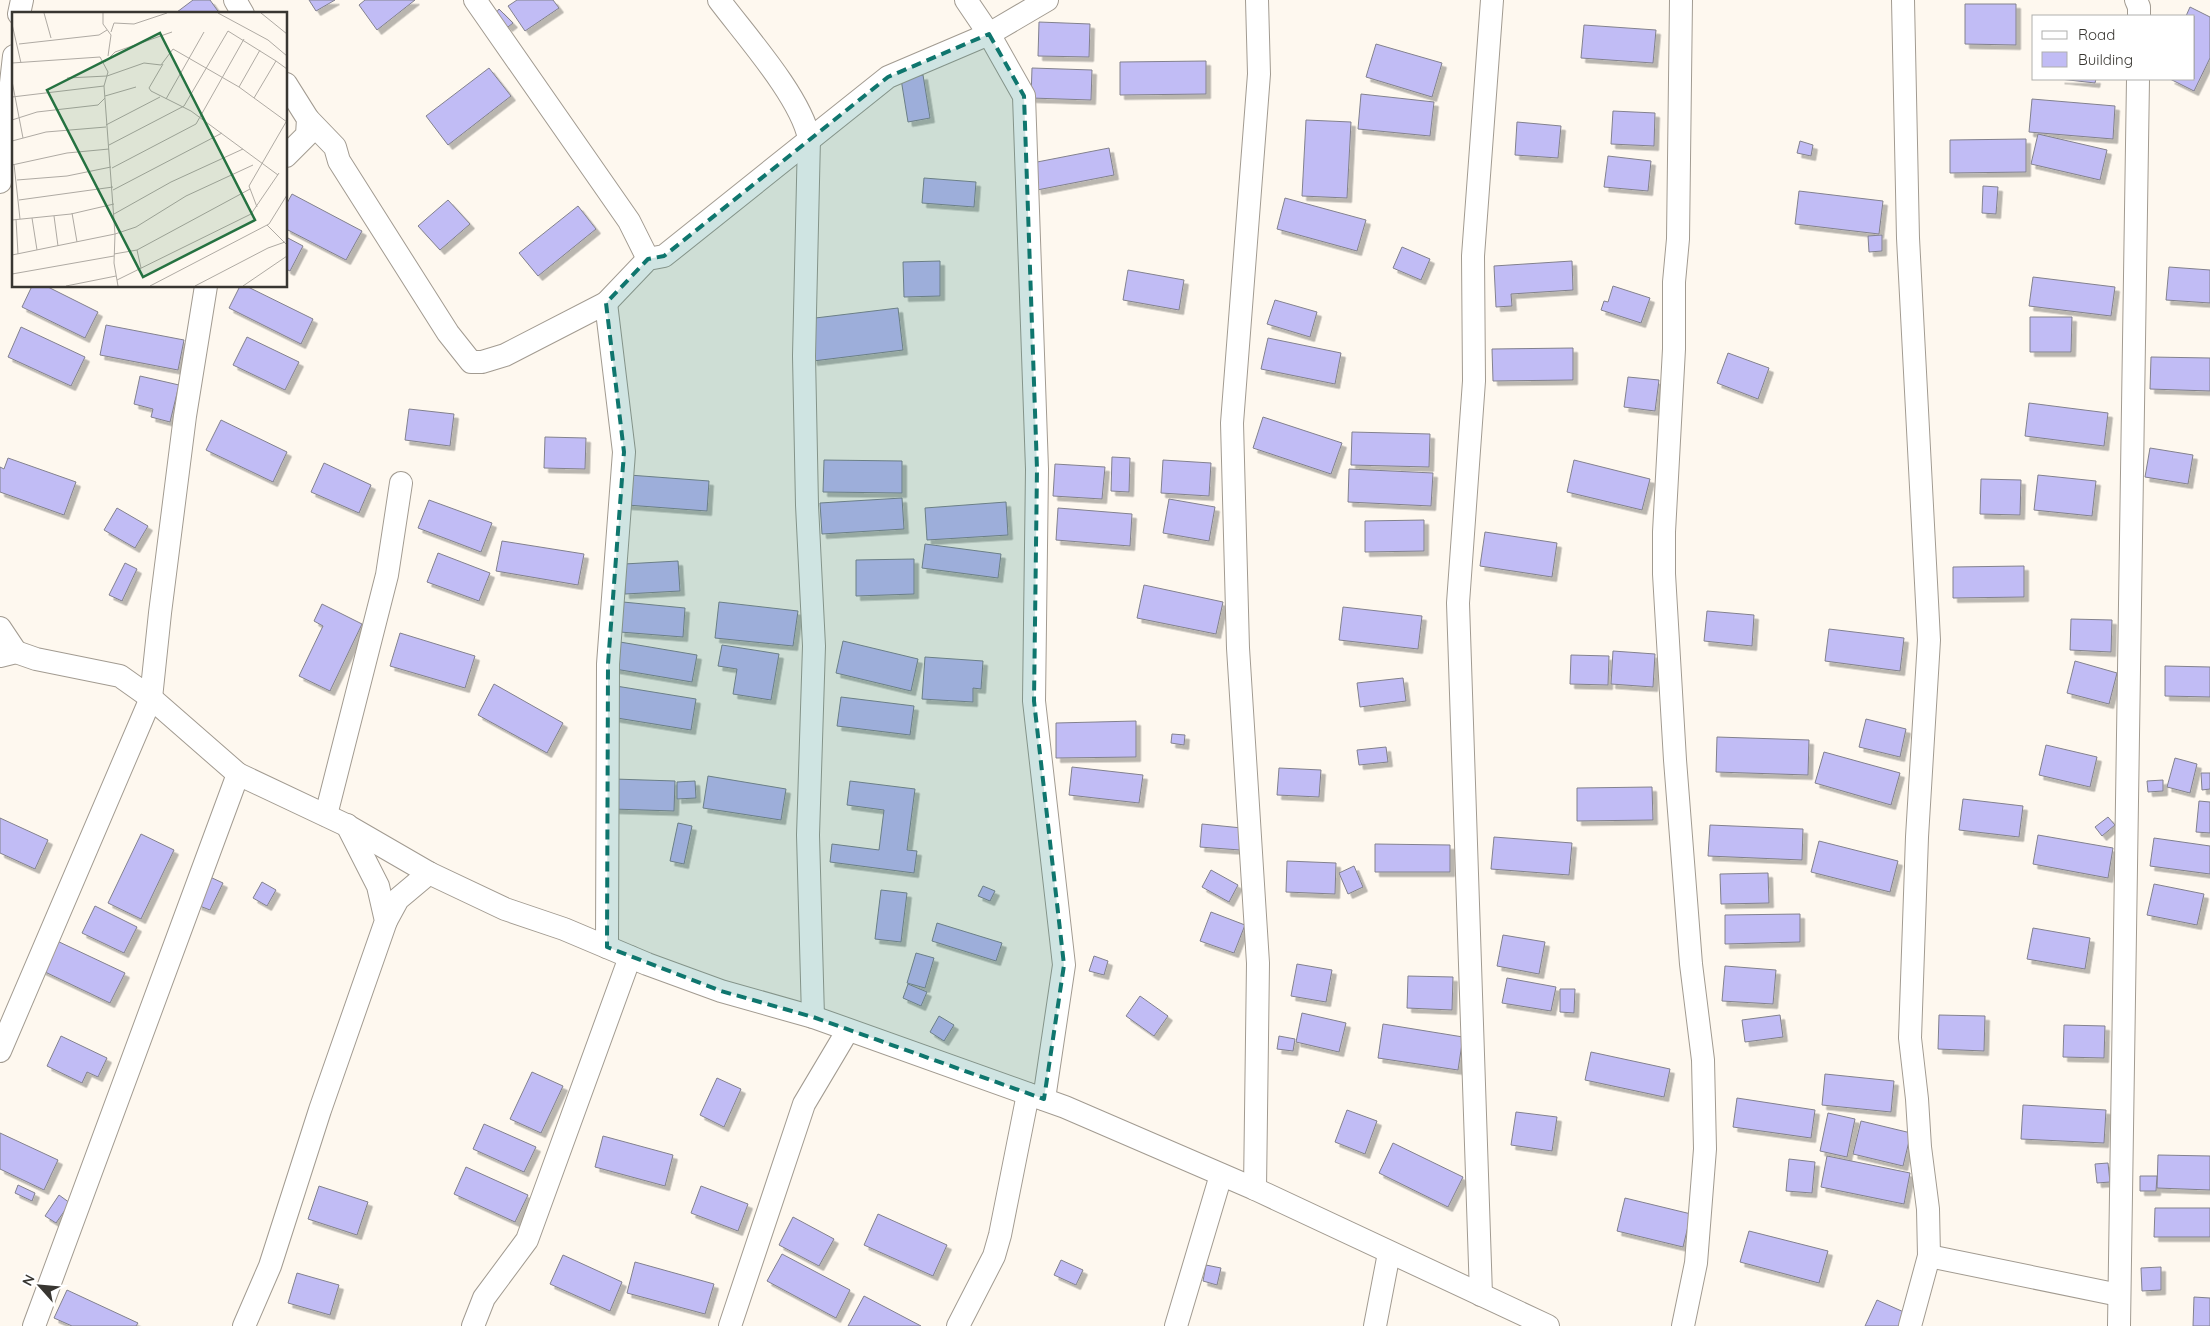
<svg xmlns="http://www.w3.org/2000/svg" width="2210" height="1326" viewBox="0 0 2210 1326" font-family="Quicksand,sans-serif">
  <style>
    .building { fill: #c1bcf5; stroke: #82818d; filter: url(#shadow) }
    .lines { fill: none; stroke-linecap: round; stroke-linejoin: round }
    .minor-casing { stroke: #a29b91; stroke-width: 24 }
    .minor { stroke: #fff; stroke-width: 22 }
    .marked { fill: #0f766e; fill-opacity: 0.2; stroke: #0f766e; stroke-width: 4; stroke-dasharray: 10 6; stroke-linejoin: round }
    .inset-road { fill: none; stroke: #afaaa3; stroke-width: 1 }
    .view { fill: #257241; fill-opacity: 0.15; stroke: #257241; stroke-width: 2.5 }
    .inset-edge { fill: none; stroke: #383631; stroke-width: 2.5 }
  </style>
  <defs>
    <filter id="shadow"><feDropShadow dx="4.5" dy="4.5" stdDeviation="0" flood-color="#0004"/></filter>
  </defs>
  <rect width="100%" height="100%" fill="#fef8ef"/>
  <!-- building -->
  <g class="building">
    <path d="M193,0H210L220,14H178L177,12Z"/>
    <path d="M309,0H335L316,11Z"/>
    <path d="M365,0H415L377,30L359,5Z"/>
    <path d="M517,0H553L559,8L525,31L508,6Z"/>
    <path d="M1965,4H2016V45L1965,44Z"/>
    <path d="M2190,7L2210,17V58L2194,91L2170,79H2194V16H2186Z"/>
    <path d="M499,9L513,23L508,27L495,14Z"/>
    <path d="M1039,22L1090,24L1089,57L1038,56Z"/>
    <path d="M1584,25L1656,30L1653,63L1581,58Z"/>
    <path d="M1376,44L1442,63L1432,97L1366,77Z"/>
    <path d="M1206,61V94L1120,95V62Z"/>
    <path d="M489,68L511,96L448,145L426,116Z"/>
    <path d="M1032,68L1092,70L1091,100L1031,98Z"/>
    <path d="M923,75L930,118L908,122L901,79Z"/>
    <path d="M2060,79H2096L2095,83Z"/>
    <path d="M1361,94L1434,102L1430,136L1358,129Z"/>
    <path d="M2032,99L2115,106L2113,139L2029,132Z"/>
    <path d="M1613,111L1655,113L1654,146L1611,144Z"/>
    <path d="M1306,120L1351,122L1347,198L1302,196Z"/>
    <path d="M1517,122L1561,126L1558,158L1515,155Z"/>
    <path d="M2038,134L2107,150L2100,180L2031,164Z"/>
    <path d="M2026,139V172L1950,173V140Z"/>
    <path d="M1800,141L1813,145L1811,156L1797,153Z"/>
    <path d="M1109,148L1114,175L1037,190L1032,163Z"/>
    <path d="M1608,156L1651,161L1648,191L1604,187Z"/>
    <path d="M924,178L976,182L974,207L922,203Z"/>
    <path d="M1983,186L1998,187L1996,214L1982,213Z"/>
    <path d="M1799,191L1883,201L1879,234L1795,224Z"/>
    <path d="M292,194L362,231L346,260L286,229V205Z"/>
    <path d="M1285,198L1366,220L1357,251L1277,229Z"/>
    <path d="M448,200L470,224L440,250L418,226Z"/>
    <path d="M578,206L596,229L538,276L519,253Z"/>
    <path d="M1882,235V251L1869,252L1868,236Z"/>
    <path d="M286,237L303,246L290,271L286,269Z"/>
    <path d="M1402,247L1430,259L1421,280L1393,268Z"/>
    <path d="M940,261V296L904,297L903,262Z"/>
    <path d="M1572,261L1573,290L1511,294L1512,306L1496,307L1494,266Z"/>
    <path d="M2169,267L2210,270V303L2166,300Z"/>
    <path d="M1128,270L1184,280L1179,310L1123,300Z"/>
    <path d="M2033,277L2115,287L2111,316L2029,306Z"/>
    <path d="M32,286H46L98,312L85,338L22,307Z"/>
    <path d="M240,286H246L313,319L301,344L229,308Z"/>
    <path d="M1613,286L1650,298L1641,323L1601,310L1604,301L1608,302Z"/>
    <path d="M1275,300L1317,312L1310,337L1267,324Z"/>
    <path d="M898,308L903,350L813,361L807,319Z"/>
    <path d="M2030,317H2072L2071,352H2030Z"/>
    <path d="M106,325L184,340L178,370L100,355Z"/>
    <path d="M21,327L85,357L71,386L8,357Z"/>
    <path d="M247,337L299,362L285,390L233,365Z"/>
    <path d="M1268,338L1341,353L1335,384L1261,369Z"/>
    <path d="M1573,348V380L1493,381L1492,349Z"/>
    <path d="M1728,353L1769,368L1758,399L1717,383Z"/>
    <path d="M2151,357L2210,358V391L2150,389Z"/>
    <path d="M140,376L179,385L170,422L151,417L153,409L134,404Z"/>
    <path d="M1628,377L1659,380L1655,411L1624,407Z"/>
    <path d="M2029,403L2108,413L2104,446L2025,436Z"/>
    <path d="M409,409L454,414L450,446L405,440Z"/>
    <path d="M1263,417L1342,443L1331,474L1253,448Z"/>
    <path d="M221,420L287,452L273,482L206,450Z"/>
    <path d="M1352,432L1430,434L1429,467L1351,465Z"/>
    <path d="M545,437L586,438L585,469L544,468Z"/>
    <path d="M2150,448L2193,455L2188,484L2145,477Z"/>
    <path d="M1112,457L1130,458L1129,492L1111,491Z"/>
    <path d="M8,458L76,482L64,515L0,492V467L4,469Z"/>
    <path d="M824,460L902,461V493L823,492Z"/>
    <path d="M1163,460L1211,463L1209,496L1161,493Z"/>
    <path d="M1574,460L1650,479L1642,510L1567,492Z"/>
    <path d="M324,463L371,485L359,513L311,492Z"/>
    <path d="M1055,464L1105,467L1102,499L1053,496Z"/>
    <path d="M1349,469L1433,473L1431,506L1348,502Z"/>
    <path d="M629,475L709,481L707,511L627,505Z"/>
    <path d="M2038,475L2096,481L2092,516L2034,510Z"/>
    <path d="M1981,479L2021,480L2020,515L1980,514Z"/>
    <path d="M902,498L904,529L822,534L820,503Z"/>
    <path d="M1169,499L1215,507L1209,541L1163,533Z"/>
    <path d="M429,500L492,523L481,552L418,528Z"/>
    <path d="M1006,502L1008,535L927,540L925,508Z"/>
    <path d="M117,508L148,526L135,548L104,530Z"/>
    <path d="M1058,508L1132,514L1130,546L1056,540Z"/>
    <path d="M1424,520V551L1365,552V521Z"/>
    <path d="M1485,532L1557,543L1552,577L1480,566Z"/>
    <path d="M502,541L584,554L578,585L496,571Z"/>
    <path d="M925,544L1001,554L998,578L922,568Z"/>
    <path d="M438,553L490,573L479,601L427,582Z"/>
    <path d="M914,559V594L856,596V560Z"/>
    <path d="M678,561L680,591L625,594L624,564Z"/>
    <path d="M125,563L137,569L122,601L109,595Z"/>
    <path d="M2024,566V597L1953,598V567Z"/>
    <path d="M1144,585L1223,602L1216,634L1137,618Z"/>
    <path d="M623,602L685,608L683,637L620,632Z"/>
    <path d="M719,602L798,611L793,646L715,638Z"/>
    <path d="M322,604L362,624L330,691L299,676L323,626L314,621Z"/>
    <path d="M1343,607L1422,616L1418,649L1339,640Z"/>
    <path d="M1707,611L1754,615L1752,646L1704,641Z"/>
    <path d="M2071,619L2112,620L2111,652L2070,650Z"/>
    <path d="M1829,629L1904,638L1900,671L1825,661Z"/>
    <path d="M400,633L475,656L465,688L390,666Z"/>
    <path d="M843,641L918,659L911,691L836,673Z"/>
    <path d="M620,642L697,655L692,682L615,669Z"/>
    <path d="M722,645L779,654L771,700L733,694L737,669L718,666Z"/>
    <path d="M1613,651L1655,654L1653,687L1611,684Z"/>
    <path d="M1571,655L1609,656L1608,685L1570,684Z"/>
    <path d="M925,657L983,661L981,689L973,688V702L922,699Z"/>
    <path d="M2075,661L2117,673L2109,704L2067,693Z"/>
    <path d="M2165,666L2210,667V697L2165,696Z"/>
    <path d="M1403,678L1406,701L1360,707L1357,683Z"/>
    <path d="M494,684L563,723L547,753L478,715Z"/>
    <path d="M616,686L696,699L691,730L611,717Z"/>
    <path d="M841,697L914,706L910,735L837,726Z"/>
    <path d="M1866,719L1906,729L1900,757L1859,747Z"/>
    <path d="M1136,721V757L1056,758V723Z"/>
    <path d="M1172,734L1185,735L1184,745L1171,743Z"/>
    <path d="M1717,737L1809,740L1808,775L1716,772Z"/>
    <path d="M2046,745L2097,757L2090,787L2039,775Z"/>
    <path d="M1386,747L1388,762L1359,765L1357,750Z"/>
    <path d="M1824,752L1900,773L1891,805L1815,783Z"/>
    <path d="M2175,758L2197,764L2190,793L2167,787Z"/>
    <path d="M1072,767L1143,775L1139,803L1069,795Z"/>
    <path d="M1279,768L1321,770L1319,797L1277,795Z"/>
    <path d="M2201,773H2210V789L2202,790Z"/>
    <path d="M708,776L786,789L781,820L703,808Z"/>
    <path d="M614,779L675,781L674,811L613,809Z"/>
    <path d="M2163,780V791L2148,792L2147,781Z"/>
    <path d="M695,781L696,798L677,799V782Z"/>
    <path d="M850,781L915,789L907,850L917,851L914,873L830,862L832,844L879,850L884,810L847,805Z"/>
    <path d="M1652,787L1653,820L1577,821V788Z"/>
    <path d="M1963,799L2023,806L2019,837L1959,830Z"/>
    <path d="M2199,801L2210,802V833L2196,832Z"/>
    <path d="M2108,817L2115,825L2102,836L2095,827Z"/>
    <path d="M0,818L48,840L35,869L0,853Z"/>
    <path d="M678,823L692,826L684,864L670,861Z"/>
    <path d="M1202,824L1242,828L1240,850L1200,847Z"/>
    <path d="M1710,825L1803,829L1802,860L1708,856Z"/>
    <path d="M141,834L174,850L141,919L108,903Z"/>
    <path d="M2038,835L2113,848L2108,878L2033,864Z"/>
    <path d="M1494,837L1572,843L1569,875L1491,869Z"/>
    <path d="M2154,838L2210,846V874L2150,866Z"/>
    <path d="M1819,841L1898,861L1890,892L1811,872Z"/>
    <path d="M1375,844L1450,845V872H1375Z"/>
    <path d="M1287,861L1336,863L1335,894L1286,892Z"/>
    <path d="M1354,866L1363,887L1348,894L1339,873Z"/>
    <path d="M1211,870L1238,885L1229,902L1202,887Z"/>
    <path d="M1768,873L1769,903L1721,904L1720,874Z"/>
    <path d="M210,877L223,883L210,910L197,905Z"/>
    <path d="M262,882L276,890L267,906L253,898Z"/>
    <path d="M2154,884L2204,894L2197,925L2147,915Z"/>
    <path d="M983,886L995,891L990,901L978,896Z"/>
    <path d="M881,890L907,893L901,942L875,939Z"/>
    <path d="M95,906L137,927L124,953L82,933Z"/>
    <path d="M1211,912L1245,925L1234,953L1200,941Z"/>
    <path d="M1800,914V942L1725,944V915Z"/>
    <path d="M937,923L1002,943L996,961L932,941Z"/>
    <path d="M2033,928L2090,938L2085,969L2027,959Z"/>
    <path d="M1503,935L1545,942L1539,974L1497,966Z"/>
    <path d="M55,940L125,973L110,1003L41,970Z"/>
    <path d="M916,953L934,958L925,988L907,983Z"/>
    <path d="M1094,956L1108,961L1104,975L1089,971Z"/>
    <path d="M1297,964L1332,970L1326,1002L1291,996Z"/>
    <path d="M1725,966L1776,970L1773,1004L1722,1001Z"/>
    <path d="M1408,976L1453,977L1452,1010L1407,1008Z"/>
    <path d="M1507,978L1556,987L1551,1011L1502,1003Z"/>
    <path d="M908,984L927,992L921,1006L903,998Z"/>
    <path d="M1560,989H1575L1574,1013L1560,1012Z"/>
    <path d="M1140,996L1168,1016L1154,1036L1126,1016Z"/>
    <path d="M1302,1013L1346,1023L1339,1052L1296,1042Z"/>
    <path d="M1780,1015L1783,1037L1745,1042L1742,1020Z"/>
    <path d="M1939,1015L1985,1016L1984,1051L1938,1049Z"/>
    <path d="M939,1016L954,1025L944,1041L930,1032Z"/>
    <path d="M1383,1024L1463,1037L1458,1070L1378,1058Z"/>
    <path d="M2064,1025L2105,1026L2104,1058L2063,1057Z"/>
    <path d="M61,1036L107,1058L98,1077L87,1072L82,1083L47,1066Z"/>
    <path d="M1279,1036L1295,1039L1293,1051L1277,1049Z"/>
    <path d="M1591,1052L1670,1069L1664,1097L1585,1080Z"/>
    <path d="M532,1072L563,1086L541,1133L510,1119Z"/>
    <path d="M1825,1074L1894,1081L1891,1112L1822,1105Z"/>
    <path d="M717,1078L741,1089L724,1127L700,1115Z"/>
    <path d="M1737,1098L1815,1110L1811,1138L1733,1127Z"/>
    <path d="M2023,1105L2106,1110L2104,1143L2021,1139Z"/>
    <path d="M1347,1110L1377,1121L1365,1154L1335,1142Z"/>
    <path d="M1516,1112L1557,1117L1552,1151L1511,1145Z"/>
    <path d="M1828,1113L1855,1119L1847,1157L1820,1151Z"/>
    <path d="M1861,1121L1911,1133L1903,1166L1853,1154Z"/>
    <path d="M484,1124L536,1147L524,1172L473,1149Z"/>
    <path d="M0,1133L58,1160L44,1190L0,1169Z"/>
    <path d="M603,1136L673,1155L665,1186L595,1167Z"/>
    <path d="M1393,1143L1463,1177L1448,1207L1379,1173Z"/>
    <path d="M2158,1155L2210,1156V1190L2157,1188Z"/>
    <path d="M1827,1156L1910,1173L1904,1204L1821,1187Z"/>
    <path d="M1789,1159L1815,1162L1812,1193L1786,1191Z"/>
    <path d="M2108,1163L2110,1182L2097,1183L2095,1164Z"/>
    <path d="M466,1167L528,1195L515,1222L454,1194Z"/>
    <path d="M2140,1176H2157L2156,1191H2140Z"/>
    <path d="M18,1185L35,1193L32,1201L15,1193Z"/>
    <path d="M319,1186L368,1202L357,1235L308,1219Z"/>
    <path d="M701,1186L748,1204L738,1231L691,1213Z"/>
    <path d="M59,1195L70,1203L56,1223L45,1216Z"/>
    <path d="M1625,1198L1691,1214L1683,1247L1617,1231Z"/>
    <path d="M2155,1208H2210V1237H2154Z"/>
    <path d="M878,1214L947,1245L933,1276L864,1245Z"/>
    <path d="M793,1217L834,1239L819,1266L779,1245Z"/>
    <path d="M1749,1231L1828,1251L1819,1283L1740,1262Z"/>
    <path d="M782,1254L850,1290L836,1318L767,1281Z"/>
    <path d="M563,1255L622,1282L610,1311L550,1284Z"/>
    <path d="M1061,1260L1083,1270L1076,1285L1054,1275Z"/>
    <path d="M635,1262L714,1284L705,1314L627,1293Z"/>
    <path d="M1206,1265L1221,1268L1217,1285L1203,1281Z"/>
    <path d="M2161,1267V1290L2142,1291L2141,1268Z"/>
    <path d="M297,1273L339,1285L330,1315L288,1303Z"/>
    <path d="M67,1290L138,1323L136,1326H72L54,1318Z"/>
    <path d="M864,1296L921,1326H848Z"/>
    <path d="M2194,1297L2210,1298V1326H2193Z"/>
    <path d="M1877,1300L1906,1313L1899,1326H1865Z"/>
  </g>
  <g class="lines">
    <defs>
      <g id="minor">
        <path d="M235,0L243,14"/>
        <path d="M475,0L629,221L648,259"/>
        <path d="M719,0C746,36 800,96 809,138L804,356L807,505L814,646L808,835L813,1017"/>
        <path d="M966,0L989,34L1024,96L1037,469L1034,701L1064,965L1044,1099"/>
        <path d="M1681,0L1678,239L1674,282V349L1664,532V574L1675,760L1691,964L1703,1060L1705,1149L1696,1263L1683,1326"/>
        <path d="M1903,0L1908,238L1929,640L1917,837L1910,1038L1917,1099L1920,1147L1928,1209L1929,1256L1910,1326"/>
        <path d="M2136,0L2139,7V16"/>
        <path d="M19,14L22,0"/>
        <path d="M286,84L308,119L307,135L286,156"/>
        <path d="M308,119L335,147L339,161L448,333L471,362H482L505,355L606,303L648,259L664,256L888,77L989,34L1047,0"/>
        <path d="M0,182L14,56"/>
        <path d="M606,303L624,452L608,664L607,947"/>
        <path d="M0,628L16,652"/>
        <path d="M0,656L16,652L36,659L120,676L151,698L238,774"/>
        <path d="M326,815L387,575L401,483"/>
        <path d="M386,921L398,899L429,873"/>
        <path d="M0,1051L151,698L160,613L185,416L206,286"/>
        <path d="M1255,1189L1258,963L1238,648L1232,423L1259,74L1257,0"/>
        <path d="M1929,1256L2119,1295"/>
        <path d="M1481,1295L1458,603L1474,381L1473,256L1492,0"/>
        <path d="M34,1326L238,774L346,825L429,873L505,909L564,929L647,964L721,991L813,1017L1065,1107L1255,1189L1548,1326"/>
        <path d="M244,1326L270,1266L320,1110L386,921L378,886L347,825"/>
        <path d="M473,1326L484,1298L527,1240L630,957"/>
        <path d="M730,1326L804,1104L848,1030"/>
        <path d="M958,1326L994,1256L1000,1235L1028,1094"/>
        <path d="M1176,1326L1221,1175"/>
        <path d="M1375,1326L1389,1253"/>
        <path d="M2119,1326L2138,79"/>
      </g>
    </defs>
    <!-- minor casing -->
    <use href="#minor" class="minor-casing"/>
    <!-- minor -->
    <use href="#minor" class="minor"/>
  </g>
  <!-- marked area -->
  <path class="marked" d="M989,34L1024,96L1037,469L1034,701L1064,965L1044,1099L813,1017L721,991L607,947L608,664L624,452L606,303L648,259L664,256L888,77Z"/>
  <!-- overview -->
  <g transform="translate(12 12)">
    <rect width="275" height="275" fill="#fef8ef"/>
    <path class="inset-road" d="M32,1L39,26M91,1V12L99,23L96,44M206,1L256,28L275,44M249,1L275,22M0,12L9,51M99,20L102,11L122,12L155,1M7,32L87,23L95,18M93,50L103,40L160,20M0,51L88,45L96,60L92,74M151,52L137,76L139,79L179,99L266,163M55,66L95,64L132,51L149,53L161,37L227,75L275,110M0,69L11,126M227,75L248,38M93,84L124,75M0,85L92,74L103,222L0,243M242,86L264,49L275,57M154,87L192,20M0,108L25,100L86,93L93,86M94,113L148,85M0,129L34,120L94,115M97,133L172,94L216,19L264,49M2,152L8,207M0,153L55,141L97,137M100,156L184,112L232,27M5,168L55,164L99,155M101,178L210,121M7,188L101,175M245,195L237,174L274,110M60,201L65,230M102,202L159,170L231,137M42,204L46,234M20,206L25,238M4,207L6,242M0,208L59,202L102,192M255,213L275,233M125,238L129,256M102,242L125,238L238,177M0,262L102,244M105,268L239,202L267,161M54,274L104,264M106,274L102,251L103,222L124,215L174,184L241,153M138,274L257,212L275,183M183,274L256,236L273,230M231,274L275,244"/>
    <path class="view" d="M148,21L243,208L131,265L35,78Z"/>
    <rect width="275" height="275" class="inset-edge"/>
  </g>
  <!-- legend -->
  <rect x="2032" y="15" width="162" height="65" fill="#ffffff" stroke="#afafad"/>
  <rect x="2042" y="31" width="25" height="8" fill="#ffffff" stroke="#afafad"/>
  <text x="2078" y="40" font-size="15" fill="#383631">Road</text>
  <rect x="2042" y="52" width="25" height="15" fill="#c1bcf5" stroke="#afafad"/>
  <text x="2078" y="65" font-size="15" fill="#383631">Building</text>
  <!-- north arrow -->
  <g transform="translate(40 1286) rotate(297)" stroke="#ffffff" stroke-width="4" paint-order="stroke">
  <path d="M0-4L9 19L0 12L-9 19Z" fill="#383631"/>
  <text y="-8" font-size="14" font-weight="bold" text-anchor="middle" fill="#383631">N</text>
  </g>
</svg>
